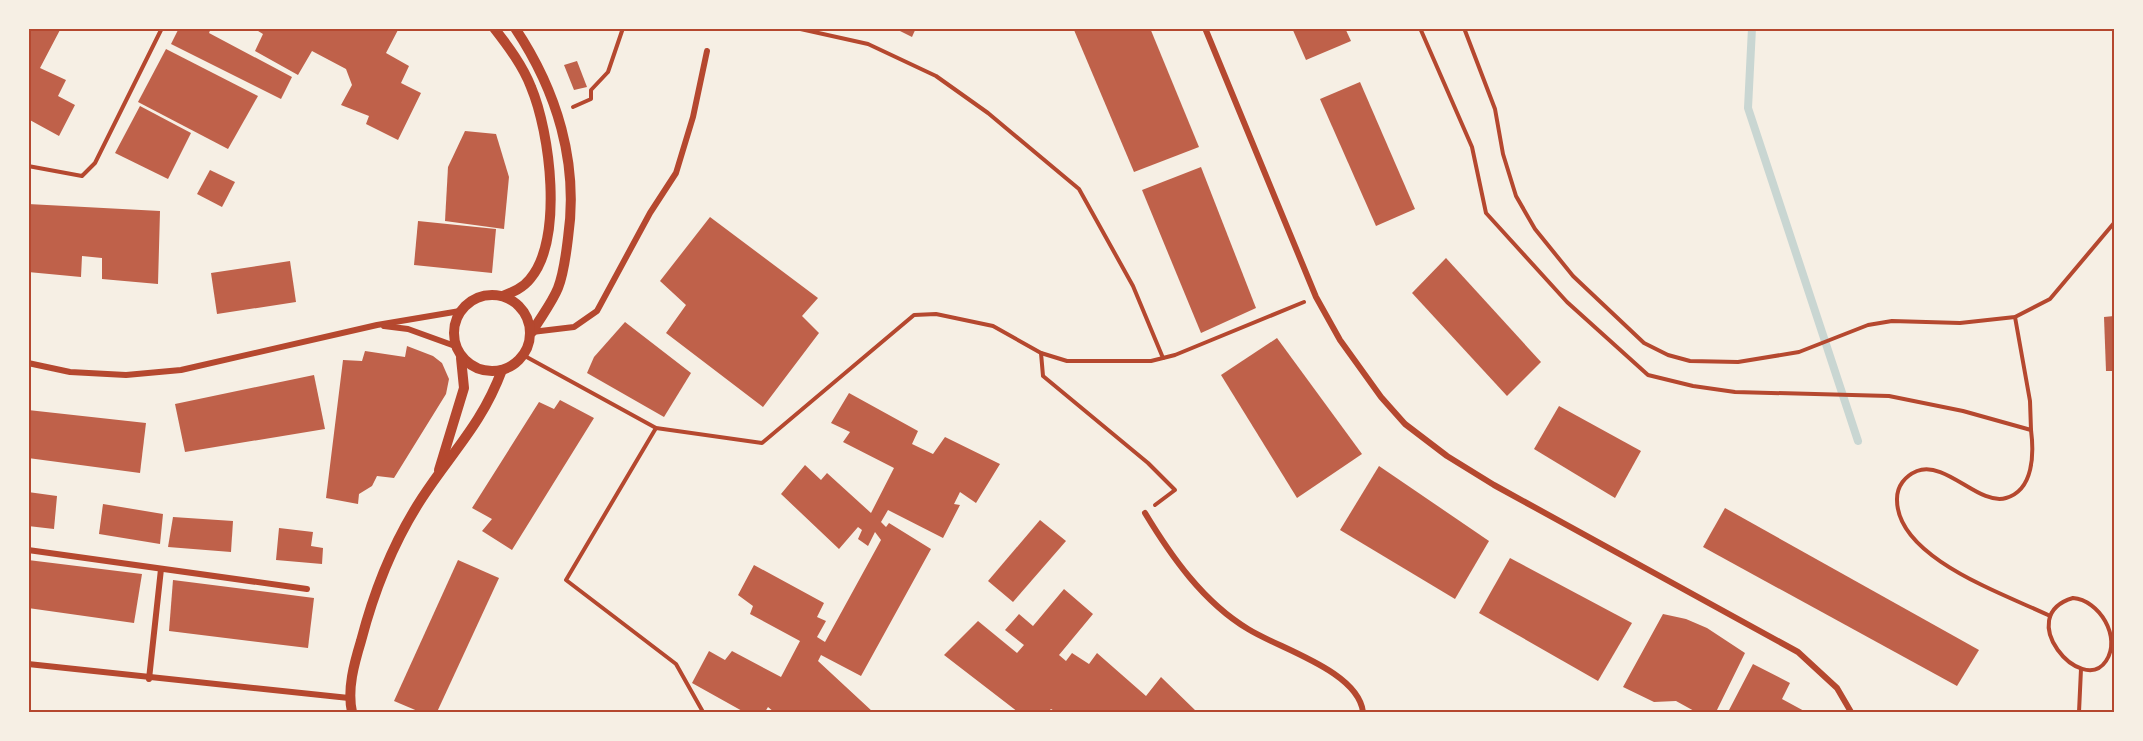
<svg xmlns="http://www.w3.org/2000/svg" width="2143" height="741" viewBox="0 0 2143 741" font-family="Karla,sans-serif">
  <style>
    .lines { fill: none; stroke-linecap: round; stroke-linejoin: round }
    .stream { stroke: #c9d6d2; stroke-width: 8 }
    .building { fill: #bf614a }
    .path { stroke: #b5482f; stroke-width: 4 }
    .minor { stroke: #b5482f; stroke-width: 6 }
    .tertiary { stroke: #b5482f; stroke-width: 10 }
    .neatline { fill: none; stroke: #b5482f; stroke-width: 2 }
  </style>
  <rect width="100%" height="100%" fill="#f6efe4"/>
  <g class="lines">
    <!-- stream -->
    <path class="stream" d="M1752,28L1748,108L1858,441"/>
  </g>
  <!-- building -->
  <g class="building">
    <path d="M28,28H61L40,68L66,80L58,96L75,105L59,136L28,119Z"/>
    <path d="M179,28H211L209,33L292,77L281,99L171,44Z"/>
    <path d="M253,28H399L386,53L409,66L401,83L421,93L398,140L366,124L369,116L341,105L352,85L346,69L312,51L298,75L255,51L263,34Z"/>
    <path d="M894,28H916L912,37Z"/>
    <path d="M1078,28H1150L1199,147L1134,172L1074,30Z"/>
    <path d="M1292,28H1345L1351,41L1306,60Z"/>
    <path d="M166,49L258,96L228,149L138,102Z"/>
    <path d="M577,61L587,87L574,90L564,65Z"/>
    <path d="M1360,82L1415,209L1376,226L1320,99Z"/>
    <path d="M140,106L191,133L168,179L115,153Z"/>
    <path d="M465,131L496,134L509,177L504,229L445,221L448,167Z"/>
    <path d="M1201,167L1256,308L1201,333L1142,190Z"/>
    <path d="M210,170L235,182L222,207L197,194Z"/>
    <path d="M28,204L160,211L158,284L102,279V258L82,256L81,277L28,272Z"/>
    <path d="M710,217L818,298L802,316L819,333L763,407L666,333L686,305L660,281Z"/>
    <path d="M418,221L496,229L492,273L414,265Z"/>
    <path d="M1446,258L1541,362L1507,396L1412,293Z"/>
    <path d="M290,261L296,302L217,314L211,273Z"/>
    <path d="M2114,316V371H2106L2104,317Z"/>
    <path d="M625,322L691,373L664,417L587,373L594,357Z"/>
    <path d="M1277,338L1362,454L1297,498L1221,375Z"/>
    <path d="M407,346L433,356L442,363L449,379L446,394L394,478L377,476L372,486L359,494L358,504L326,498L343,360L362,361L365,351L405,357Z"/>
    <path d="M314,375L325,429L185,452L175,404Z"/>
    <path d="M849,393L918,431L912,444L933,454L945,437L1000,464L976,503L960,492L954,504L960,505L943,538L888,510L881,522L886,527L889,523L931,549L861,676L821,655L818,661L873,712H774L768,707L765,712H744L692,683L709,651L725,660L732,651L781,677L800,641L750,614L753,606L738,595L754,565L824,603L817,617L826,621L817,637L825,642L881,540L875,532L868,546L858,539L862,530L858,527L839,549L781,494L805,465L821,480L827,473L871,513L894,468L843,442L850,432L831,423Z"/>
    <path d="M560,400L594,418L512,550L482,531L492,519L472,508L539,402L554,409Z"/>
    <path d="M1559,406L1641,451L1615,498L1534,449Z"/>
    <path d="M28,410L146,423L140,473L28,458Z"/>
    <path d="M1379,466L1489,541L1455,599L1340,530Z"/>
    <path d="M28,492L57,496L54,529L28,526Z"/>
    <path d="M103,504L163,514L160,544L99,534Z"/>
    <path d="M1725,508L1979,650L1957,686L1703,547Z"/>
    <path d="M173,517L233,521L231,552L168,547Z"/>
    <path d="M1040,520L1066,541L1013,602L988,581Z"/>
    <path d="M279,528L313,532L311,546L323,548L322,564L276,560Z"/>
    <path d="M1510,558L1632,623L1598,681L1479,613Z"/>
    <path d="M28,560L142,574L134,623L28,608Z"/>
    <path d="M458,560L499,578L437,712H420L394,701Z"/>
    <path d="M173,580L314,598L308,648L169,631Z"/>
    <path d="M1064,589L1093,614L1059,655L1066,661L1072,653L1089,664L1097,653L1146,696L1161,677L1197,712H1056L1051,709L1048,712H1018L944,655L978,621L1017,653L1024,645L1005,630L1019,614L1033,626Z"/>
    <path d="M1663,614L1686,619L1707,628L1745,653L1716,712H1696L1676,701L1654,702L1623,687Z"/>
    <path d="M1753,664L1790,683L1782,699L1806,712H1728Z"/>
  </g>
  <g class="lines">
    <!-- path -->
    <g class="path">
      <path d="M796,28L868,44L936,76L988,113L1079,189L1133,286L1163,358"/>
      <path d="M1420,28L1472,147L1486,213L1567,302L1648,375L1693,386L1735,392L1889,396L1963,411L2031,430C2034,453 2034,490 2006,498C1979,506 1946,460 1917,471C1905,476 1897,486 1897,499C1896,558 2005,594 2050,616"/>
      <path d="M1464,28L1495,109L1503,154L1516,196L1535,229L1573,276L1644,343L1668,355L1690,361L1738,362L1799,352L1868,325L1892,321L1960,323L2015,317L2050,299L2114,223"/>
      <path d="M573,107L591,99V90L608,72L623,28"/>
      <path d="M28,166L82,176L95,163L162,28"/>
      <path d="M2015,317L2030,401L2031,430"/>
      <path d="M1041,353L1043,376L1148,463L1175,490L1155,505"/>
      <path d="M523,355L656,428L762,443L914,315L936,314L993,326L1041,353L1067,361H1151L1175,355L1304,302"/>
      <path d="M656,428L566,580L676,664L703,712"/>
      <path d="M2073,598C2099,600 2122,637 2106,661C2082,697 2012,616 2073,598Z"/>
      <path d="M2079,712L2081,669"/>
    </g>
    <!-- minor -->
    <g class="minor">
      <path d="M1205,28L1316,297L1340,340L1381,397L1405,424L1447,456L1494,485L1798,652L1837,688L1851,712"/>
      <path d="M384,326L408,329L455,346"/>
      <path d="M532,332L574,327L597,311L650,213L676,173L693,117L707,51"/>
      <path d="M28,363L70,372L126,375L181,370L377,325L460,311"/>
      <path d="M1145,513C1171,556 1203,602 1248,629C1280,649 1358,671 1363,712"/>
      <path d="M28,550L307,589"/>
      <path d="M28,664L349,698"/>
      <path d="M149,679L161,569"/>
    </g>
    <!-- tertiary -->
    <g class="tertiary">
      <path d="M494,28C508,46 523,66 531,87C550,132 564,239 530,279C523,288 513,292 503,296"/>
      <path d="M515,28C557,91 579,163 568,238C566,254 564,273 558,288C552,303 540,318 532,332"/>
      <circle cx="492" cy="333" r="38"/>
      <path d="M439,470L464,388L461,358"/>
      <path d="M352,712C347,689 354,664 361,641C374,591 394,541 422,498C452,452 482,424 502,370"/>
    </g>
  </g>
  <!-- border -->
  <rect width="2143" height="741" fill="none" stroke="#f6efe4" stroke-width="60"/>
  <rect x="30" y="30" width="2083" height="681" class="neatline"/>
</svg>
